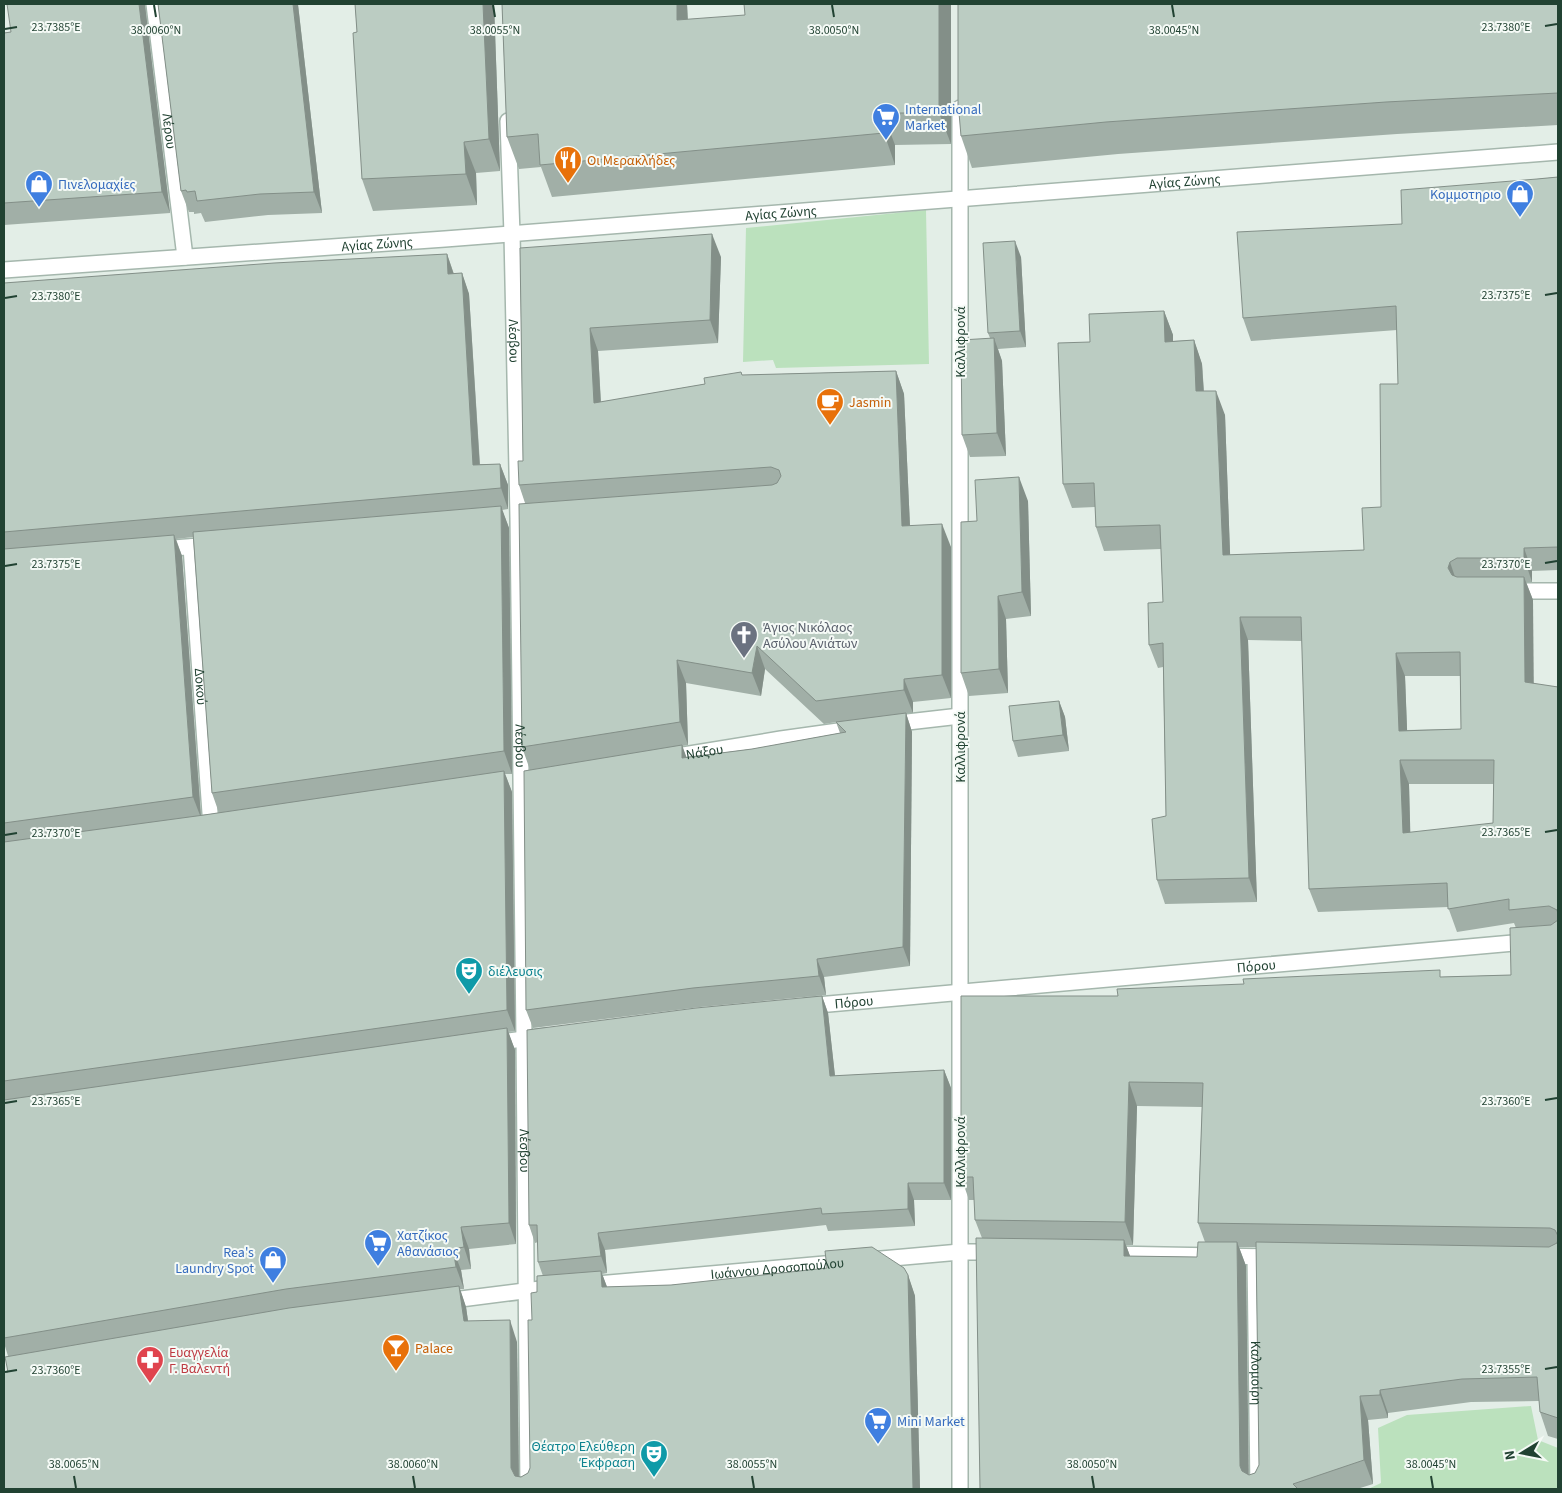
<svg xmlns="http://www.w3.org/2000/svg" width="1562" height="1493" viewBox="0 0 1562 1493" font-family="'Source Sans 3',sans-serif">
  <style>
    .green { fill: #bbe1bd }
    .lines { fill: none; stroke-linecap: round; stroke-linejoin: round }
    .minor-casing { stroke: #a5b7ad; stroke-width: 18 }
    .minor { stroke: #fff; stroke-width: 15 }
    .wall { fill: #a1afa7; fill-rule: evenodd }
    .shaded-wall { fill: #838f88 }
    .building { fill: #bbccc2; stroke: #838f88; fill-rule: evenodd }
    .ticks { fill: none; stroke: #214232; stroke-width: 2 }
    .labels { text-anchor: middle; stroke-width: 4; stroke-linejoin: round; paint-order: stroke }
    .shop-label { font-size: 14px; fill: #366cbe; stroke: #f5faf6; text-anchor: start }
    .street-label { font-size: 14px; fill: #214232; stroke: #f5faf6 }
    .food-label { font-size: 14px; fill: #c56008; stroke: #f5faf6; text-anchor: start }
    .worship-label { font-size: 14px; fill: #5b616d; stroke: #f5faf6; text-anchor: start }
    .culture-label { font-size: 14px; fill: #0d838f; stroke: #f5faf6; text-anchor: start }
    .health-label { font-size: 14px; fill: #be3a42; stroke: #f5faf6; text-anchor: start }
    .ticks-label { font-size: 12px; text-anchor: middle; fill: #214232; stroke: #f5faf6; stroke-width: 4; stroke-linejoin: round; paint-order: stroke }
  </style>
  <rect width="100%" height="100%" fill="#e3eee7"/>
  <!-- green -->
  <g class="green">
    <path d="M926,210L929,364L776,368L773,360L743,362L746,228Z"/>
    <path d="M1531,1406L1538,1440L1558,1448V1489H1368L1381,1483L1378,1428L1407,1415Z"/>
  </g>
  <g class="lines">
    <defs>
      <g id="minor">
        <path id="s1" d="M154,4L185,257"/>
        <path id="s2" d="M508,121L512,234L518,518L524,1039L528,1489"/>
        <path id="s3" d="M4,270L445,239L1558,152"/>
        <path id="s4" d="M191,547L211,827"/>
        <path d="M161,549L212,545"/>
        <path d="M1510,591H1558"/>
        <path d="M890,724L960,716"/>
        <path id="s5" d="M665,758L781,739L860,728"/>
        <path id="s6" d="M806,1006L1558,939"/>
        <path d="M493,1043L547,1036"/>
        <path d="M1110,1254L1277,1257"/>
        <path id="s7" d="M1255,1257L1258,1489"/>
        <path d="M870,1260L960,1252H997"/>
        <path id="s8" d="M586,1285L847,1262"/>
        <path d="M445,1301L556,1287"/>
        <path d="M960,1489V108"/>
      </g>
    </defs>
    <!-- minor casing -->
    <use href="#minor" class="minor-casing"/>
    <!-- minor -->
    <use href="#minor" class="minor"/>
  </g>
  <!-- wall -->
  <g class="wall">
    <path d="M158,4H298L322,213L268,215L205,222L201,213L194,214V212H189L181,191Z"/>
    <path d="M355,4H494L500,171L476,173L477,205L373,211L362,179L357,32Z"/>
    <path d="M502,4H687L688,20L951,4V144L895,145V165L552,197L541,167L519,169L507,137Z"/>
    <path d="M1558,4V125L1397,134L1118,154L972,168L961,136L960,118L958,113Z"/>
    <path d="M145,5L170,213L4,225V33Z"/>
    <path d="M1558,177V570L1532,571V582H1526L1533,600V684L1558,687V1439L1548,1436L1540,1412L1539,1401L1471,1402L1388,1413V1418L1368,1420L1373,1484L1357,1489H980L982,1238L975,1220V1200H969L961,1177L1118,996L1442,977L1511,975L1516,928L1514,923L1457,932L1448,907L1318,912L1309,889L1302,641L1248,640L1257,902L1165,904L1157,880L1166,816L1163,667L1158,668L1149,645L1163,602L1161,549L1104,551L1096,527L1095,507L1072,508L1063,484L1090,342L1164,311L1173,335V341L1194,340L1202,364L1204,391L1225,415L1230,555L1364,550L1381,507L1398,384L1397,330L1251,341L1243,318L1402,224L1537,179ZM1405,676H1460L1461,729L1407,730ZM1409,784H1494L1493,823L1410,833ZM1137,1106L1202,1107L1198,1223L1205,1242L1197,1257L1130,1256L1126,1245H1133ZM1239,1247H1256L1259,1465L1255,1473L1249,1475L1248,1474L1246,1266Z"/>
    <path d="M520,248L721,257L718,343L598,351L601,402L705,384L741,372L742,375L896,371L904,394L910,526L951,547V698L913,702V713H906L912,732L910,966L824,977L826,995L700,1007L533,1028L526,1010L530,770L522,747L525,503L519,485L523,461ZM765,669L824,724L836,722L840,733L752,749L686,757L682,746L688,745L686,683L761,696Z"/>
    <path d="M447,254L454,274L462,273L469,294L480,464H500L508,485V509L502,510L509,528L512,774H505L512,792L515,1031L508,1032L515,1050L516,1244L469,1249L471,1269L461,1270L464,1289H460L466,1307L468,1321L517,1342L519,1476L521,1477L528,1473L530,1468L532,1320L537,1292L543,1276L538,1262V1242L535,1243L529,1225L822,996L828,1013L835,1076L944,1070L951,1088V1200H914L915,1226L828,1231L826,1225L605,1250L607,1273L602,1274L607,1287L671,1285L908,1275L915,1296L920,1489H4L8,1356L4,1343V283ZM193,537L212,793L219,813L201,815L182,556L176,539Z"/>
    <path d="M1021,257L1026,347L998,349L1002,361L1006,456L970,457L962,435L990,338L988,333Z"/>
    <path d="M1028,501L1031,616L1006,619L1008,693L969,696L961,673L977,521Z"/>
    <path d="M1059,701L1065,717L1069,751L1018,757L1013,741Z"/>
  </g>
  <!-- shaded-wall -->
  <g class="shaded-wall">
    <path d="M139,4H145V5L170,213L162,192Z"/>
    <path d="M293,4H298V5L322,213L314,192Z"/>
    <path d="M483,4H494L500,171L489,139Z"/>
    <path d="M677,4H687L689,52L677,20Z"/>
    <path d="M939,4H951V144L939,113Z"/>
    <path d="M883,113L895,145V165L884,133Z"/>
    <path d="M464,142L476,173L477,205L466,174Z"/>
    <path d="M712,234L721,257L718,343L710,320Z"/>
    <path d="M1015,241L1021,257L1026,347L1020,331Z"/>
    <path d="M447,254L454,275L448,274Z"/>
    <path d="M462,273L469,294L481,486L473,465Z"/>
    <path d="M1164,311L1173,335V365L1165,342Z"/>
    <path d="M590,328L598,351L602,426L594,403Z"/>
    <path d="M994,338L1002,361L1006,456L997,433Z"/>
    <path d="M1194,340L1202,364L1205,415L1196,391Z"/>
    <path d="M896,371L904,394L911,549L902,526Z"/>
    <path d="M1216,391L1225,415L1231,579L1223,555Z"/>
    <path d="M500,464L508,485V509L501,488Z"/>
    <path d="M1019,477L1028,501L1031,616L1022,592Z"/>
    <path d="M501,506L509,528L512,774L504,751Z"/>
    <path d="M942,524L951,547V698L942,675Z"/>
    <path d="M174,535L182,556L201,818L193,797Z"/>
    <path d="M1524,548L1532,571V582L1524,558Z"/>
    <path d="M1450,562L1458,586L1448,568Z"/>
    <path d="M1524,577L1533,600L1534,706L1525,682Z"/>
    <path d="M998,596L1006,619L1008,693L999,669Z"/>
    <path d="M1240,617L1248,640L1257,902L1249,878Z"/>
    <path d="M757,646L765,669L761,696L752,673Z"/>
    <path d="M1396,653L1405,676L1408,754L1399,731Z"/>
    <path d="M677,660L686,683L688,745L680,722Z"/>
    <path d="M904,679L913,702V713L904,690Z"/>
    <path d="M1059,701L1065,717L1069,751L1063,735Z"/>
    <path d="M906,713L912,732L910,966L903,947Z"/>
    <path d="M682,745L689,764L682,758Z"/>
    <path d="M1400,760L1409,784L1411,857L1403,833Z"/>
    <path d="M504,771L512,792L515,1031L507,1010Z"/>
    <path d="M817,959L824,977L826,995L819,976Z"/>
    <path d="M822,996L828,1013L837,1094L830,1076Z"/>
    <path d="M507,1028L515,1050L516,1244L509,1223Z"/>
    <path d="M944,1070L951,1088V1200L944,1183Z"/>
    <path d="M1129,1082L1137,1106L1133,1245L1125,1222Z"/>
    <path d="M908,1183L914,1200L915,1226L908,1209Z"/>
    <path d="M461,1227L469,1249L471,1269L464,1247Z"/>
    <path d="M598,1233L605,1250L607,1273L601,1256Z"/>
    <path d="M1124,1240L1133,1264L1124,1256Z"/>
    <path d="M1237,1242L1246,1266L1249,1489L1240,1466Z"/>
    <path d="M453,1249L461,1270L464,1289L456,1267Z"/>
    <path d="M601,1271L609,1292L602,1287Z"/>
    <path d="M908,1275L915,1296L920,1489H913Z"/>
    <path d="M459,1286L466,1307L471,1342L464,1321Z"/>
    <path d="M510,1320L517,1342L519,1489L511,1468Z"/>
    <path d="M1380,1390L1388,1413V1418L1380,1395Z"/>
    <path d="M1360,1396L1368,1420L1373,1484L1364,1460Z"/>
  </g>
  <!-- building -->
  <g class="building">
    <path d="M7,4H139L162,192L4,203V33L11,32Z"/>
    <path d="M158,4H293L314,192L260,194L197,201L195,191L187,192L186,190L181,191Z"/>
    <path d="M355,4H483L489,139L464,142L466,174L362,179L353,33L357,32Z"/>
    <path d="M502,4H677V20L745,15L744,4H939V113H883L884,133L540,165L538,134L507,137Z"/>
    <path d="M958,4H1558V93L1386,102L1106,122L961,136L959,113H958Z"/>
    <path d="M1558,177V547L1524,548V558H1457L1450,562L1448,568L1452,575L1457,577H1524L1525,682L1558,687V914L1557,910L1549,906L1509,910V899L1448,909L1447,883L1309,889L1301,617H1240L1249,878L1157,880L1152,819L1166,816L1163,643L1149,645L1148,603L1163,602L1160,525L1096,527L1094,483L1063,484L1058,343L1090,342L1089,314L1164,311L1165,342L1194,340L1196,391H1216L1223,555L1364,550L1362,508L1381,507L1380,384H1398L1396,306L1243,318L1237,232L1402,224L1401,190L1537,179ZM1460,652L1461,729L1399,731L1396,653ZM1400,760H1494L1493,823L1403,833Z"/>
    <path d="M712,234L710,320L590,328L594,403L705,384L704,378L741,372L742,375L896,371L902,526L942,524V675L904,679V690L816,701L757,646L752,673L677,660L680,722L522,747L519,504L772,485L777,483L781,476L779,470L771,467L519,485L518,461H523L520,248Z"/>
    <path d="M1015,241L1020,331L988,333L983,243Z"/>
    <path d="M447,254L448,274L462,273L473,465L500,464L501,488L4,532V283L274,263Z"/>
    <path d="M994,338L997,433L962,435L961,340Z"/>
    <path d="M1019,477L1022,592L998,596L999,669L961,673V522L977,521L975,480Z"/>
    <path d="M501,506L504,751L212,793L193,532Z"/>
    <path d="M174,535L193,797L4,823V549Z"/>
    <path d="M1059,701L1063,735L1013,741L1009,706Z"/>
    <path d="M906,713L903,947L817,959L819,976L693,988L526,1010L524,771L682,745V758L752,749L846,732L836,722Z"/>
    <path d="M504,771L507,1010L4,1081V842L204,815Z"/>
    <path d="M1558,917V1236L1555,1230L1550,1228L1198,1223L1203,1083L1129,1082L1125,1222L975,1220L973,1177H961V996H1118L1117,989L1244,984L1243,979L1440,970V977L1511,975L1510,928L1551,925L1558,920Z"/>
    <path d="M822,996L830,1076L944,1070V1183H908V1209L822,1214L821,1208L598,1233L601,1256L538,1262L537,1225H529L527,1030L696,1008Z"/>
    <path d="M507,1028L509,1223L461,1227L464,1247L453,1249L456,1267L286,1289L4,1338V1100Z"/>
    <path d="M976,1238L1124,1240V1256L1197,1257L1198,1242H1237L1240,1466L1242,1471L1249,1475L1255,1473L1259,1465L1256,1242L1549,1247L1557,1243L1558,1239V1418L1540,1412L1537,1377L1462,1379L1380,1390V1395L1360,1396L1364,1460L1293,1484L1298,1489H980Z"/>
    <path d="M872,1247L904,1268L908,1275L913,1489H4V1372H8L5,1357L289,1308L459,1286L464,1321L510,1320L511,1468L515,1476L521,1477L528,1473L530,1468L528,1320H532L531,1293L537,1292V1276L601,1271L602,1287L671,1285L827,1268L825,1251Z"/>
  </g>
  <!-- ticks -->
  <path class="ticks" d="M154,5L156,17M493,5L495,17M832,5L834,17M1172,5L1174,17M1545,26L1557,24M5,29L17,27M1545,295L1557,293M5,298L17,296M1545,563L1557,561M5,566L17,564M1545,832L1557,830M5,835L17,833M1545,1100L1557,1098M5,1103L17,1101M1545,1369L1557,1367M5,1372L17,1370M74,1476L76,1488M413,1476L415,1488M752,1476L754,1488M1092,1476L1094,1488M1431,1476L1433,1488"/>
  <!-- icons -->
  <defs>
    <symbol id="supermarket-pin" viewBox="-11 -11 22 30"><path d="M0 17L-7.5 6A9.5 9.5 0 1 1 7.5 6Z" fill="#3f7fe0" stroke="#f5faf6"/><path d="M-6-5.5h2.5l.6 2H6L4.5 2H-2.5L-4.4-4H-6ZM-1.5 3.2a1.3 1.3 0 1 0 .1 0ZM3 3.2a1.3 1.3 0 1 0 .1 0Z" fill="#fff"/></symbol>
    <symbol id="restaurant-pin" viewBox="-11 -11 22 30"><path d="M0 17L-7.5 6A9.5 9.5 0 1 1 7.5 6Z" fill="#e8710a" stroke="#f5faf6"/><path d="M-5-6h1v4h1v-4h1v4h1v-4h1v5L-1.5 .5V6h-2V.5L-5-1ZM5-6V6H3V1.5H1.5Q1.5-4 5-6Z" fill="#fff"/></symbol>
    <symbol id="shop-pin" viewBox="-11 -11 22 30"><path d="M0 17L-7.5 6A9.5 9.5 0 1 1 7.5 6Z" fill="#3f7fe0" stroke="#f5faf6"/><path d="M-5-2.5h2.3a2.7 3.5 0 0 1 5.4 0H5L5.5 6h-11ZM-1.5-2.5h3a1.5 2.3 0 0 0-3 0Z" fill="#fff"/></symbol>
    <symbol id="cafe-pin" viewBox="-11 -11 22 30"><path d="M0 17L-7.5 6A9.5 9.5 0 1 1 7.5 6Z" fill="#e8710a" stroke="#f5faf6"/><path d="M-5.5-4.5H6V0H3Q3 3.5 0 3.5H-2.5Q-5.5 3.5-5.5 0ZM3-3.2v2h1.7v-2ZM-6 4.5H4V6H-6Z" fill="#fff"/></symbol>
    <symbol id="church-pin" viewBox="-11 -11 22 30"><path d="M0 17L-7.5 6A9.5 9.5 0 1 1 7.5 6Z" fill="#6b7280" stroke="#f5faf6"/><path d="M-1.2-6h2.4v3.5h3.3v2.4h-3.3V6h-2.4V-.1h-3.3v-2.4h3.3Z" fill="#fff"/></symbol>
    <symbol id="theatre-pin" viewBox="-11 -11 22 30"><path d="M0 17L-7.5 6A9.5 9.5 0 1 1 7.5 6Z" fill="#0f9aa8" stroke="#f5faf6"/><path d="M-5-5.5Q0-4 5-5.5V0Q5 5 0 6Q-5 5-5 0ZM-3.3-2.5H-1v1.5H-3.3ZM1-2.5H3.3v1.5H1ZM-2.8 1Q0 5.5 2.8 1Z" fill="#fff"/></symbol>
    <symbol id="bar-pin" viewBox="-11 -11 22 30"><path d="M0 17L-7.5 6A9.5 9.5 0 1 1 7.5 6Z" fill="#e8710a" stroke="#f5faf6"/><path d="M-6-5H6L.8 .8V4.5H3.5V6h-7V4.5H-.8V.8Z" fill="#fff"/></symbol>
    <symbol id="pharmacy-pin" viewBox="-11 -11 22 30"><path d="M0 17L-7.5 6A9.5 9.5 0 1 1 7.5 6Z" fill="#e0444e" stroke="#f5faf6"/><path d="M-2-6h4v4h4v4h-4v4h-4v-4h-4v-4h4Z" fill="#fff"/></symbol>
  </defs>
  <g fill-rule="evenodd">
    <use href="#supermarket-pin" x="870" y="101" width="32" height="43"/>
    <use href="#restaurant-pin" x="552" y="144" width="32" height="43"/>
    <use href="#shop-pin" x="23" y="168" width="32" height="43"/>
    <use href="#shop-pin" x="1504" y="178" width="32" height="43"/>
    <use href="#cafe-pin" x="814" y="386" width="32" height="43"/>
    <use href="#church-pin" x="728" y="619" width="32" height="43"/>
    <use href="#theatre-pin" x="453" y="955" width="32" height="43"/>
    <use href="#supermarket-pin" x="362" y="1227" width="32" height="43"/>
    <use href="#shop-pin" x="257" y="1244" width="32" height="43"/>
    <use href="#bar-pin" x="380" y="1332" width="32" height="43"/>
    <use href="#pharmacy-pin" x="134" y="1344" width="32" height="43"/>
    <use href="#supermarket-pin" x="862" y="1405" width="32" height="43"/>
    <use href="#theatre-pin" x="638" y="1438" width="32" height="43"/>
  </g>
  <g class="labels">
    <!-- shop labels -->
    <g class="shop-label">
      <text x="905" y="114">International<tspan x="905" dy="16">Market</tspan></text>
      <text x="58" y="189">Πινελομαχίες</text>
      <text x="1501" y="199" text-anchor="end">Κομμοτηριο</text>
      <text x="397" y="1240">Χατζίκος<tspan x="397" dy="16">Αθανάσιος</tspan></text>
      <text x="254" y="1257" text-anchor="end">Rea's<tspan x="254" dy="16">Laundry Spot</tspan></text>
      <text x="897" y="1426">Mini Market</text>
    </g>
    <!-- street labels -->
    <g class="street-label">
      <text dy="5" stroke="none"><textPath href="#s1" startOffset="128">Λέρου</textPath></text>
      <text dy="5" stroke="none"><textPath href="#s3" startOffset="1184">Αγίας Ζώνης</textPath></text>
      <text dy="5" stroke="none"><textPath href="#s3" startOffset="779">Αγίας Ζώνης</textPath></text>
      <text dy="5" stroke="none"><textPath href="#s3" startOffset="374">Αγίας Ζώνης</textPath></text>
      <text dy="5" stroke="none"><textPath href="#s2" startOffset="220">Λέσβου</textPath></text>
      <text transform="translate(960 342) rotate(-90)" y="5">Καλλιφρονά</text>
      <text dy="5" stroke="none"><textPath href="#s4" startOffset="140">Δοκού</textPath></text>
      <text dy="5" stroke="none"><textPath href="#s2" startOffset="625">Λέσβου</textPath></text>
      <text transform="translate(960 747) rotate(-90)" y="5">Καλλιφρονά</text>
      <text dy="5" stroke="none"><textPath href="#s5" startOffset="40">Νάξου</textPath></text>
      <text dy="5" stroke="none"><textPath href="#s6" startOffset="452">Πόρου</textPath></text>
      <text dy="5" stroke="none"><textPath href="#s6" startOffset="48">Πόρου</textPath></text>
      <text dy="5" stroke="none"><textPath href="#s2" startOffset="1030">Λέσβου</textPath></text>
      <text transform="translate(960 1152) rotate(-90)" y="5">Καλλιφρονά</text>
      <text dy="5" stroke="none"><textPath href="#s8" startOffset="192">Ιωάννου Δροσοπούλου</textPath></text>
      <text dy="5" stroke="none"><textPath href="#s7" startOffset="116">Καλομοίρη</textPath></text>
    </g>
    <!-- food labels -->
    <g class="food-label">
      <text x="587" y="165">Οι Μερακλήδες</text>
      <text x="849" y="407">Jasmin</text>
      <text x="415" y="1353">Palace</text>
    </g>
    <!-- worship labels -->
    <g class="worship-label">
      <text x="763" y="632">Άγιος Νικόλαος<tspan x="763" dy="16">Ασύλου Ανιάτων</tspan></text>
    </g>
    <!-- culture labels -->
    <g class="culture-label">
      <text x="488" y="976">διέλευσις</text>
      <text x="635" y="1451" text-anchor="end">Θέατρο Ελεύθερη<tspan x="635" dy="16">Έκφραση</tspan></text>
    </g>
    <!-- health labels -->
    <g class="health-label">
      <text x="169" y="1357">Ευαγγελία<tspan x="169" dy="16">Γ. Βαλεντή</tspan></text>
    </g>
  </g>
  <g class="ticks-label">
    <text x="1506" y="31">23.7380°E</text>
    <text x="56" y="31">23.7385°E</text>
    <text x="156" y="34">38.0060°N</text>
    <text x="495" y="34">38.0055°N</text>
    <text x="834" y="34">38.0050°N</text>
    <text x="1174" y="34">38.0045°N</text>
    <text x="1506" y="299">23.7375°E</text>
    <text x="56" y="300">23.7380°E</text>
    <text x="1506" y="568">23.7370°E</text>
    <text x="56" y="568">23.7375°E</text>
    <text x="1506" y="836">23.7365°E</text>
    <text x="56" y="837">23.7370°E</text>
    <text x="1506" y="1105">23.7360°E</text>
    <text x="56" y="1105">23.7365°E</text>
    <text x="1506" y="1373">23.7355°E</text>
    <text x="56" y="1374">23.7360°E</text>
    <text x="74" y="1468">38.0065°N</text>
    <text x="413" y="1468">38.0060°N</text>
    <text x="752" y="1468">38.0055°N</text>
    <text x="1092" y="1468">38.0050°N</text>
    <text x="1431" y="1468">38.0045°N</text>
  </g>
  <!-- border -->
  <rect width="1562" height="1493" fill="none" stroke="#214232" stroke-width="10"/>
  <!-- north arrow -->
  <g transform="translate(1522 1453) rotate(260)" stroke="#f5faf6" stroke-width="4" paint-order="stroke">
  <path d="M0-4L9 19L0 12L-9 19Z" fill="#214232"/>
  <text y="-8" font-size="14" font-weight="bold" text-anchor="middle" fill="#214232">N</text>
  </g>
</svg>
